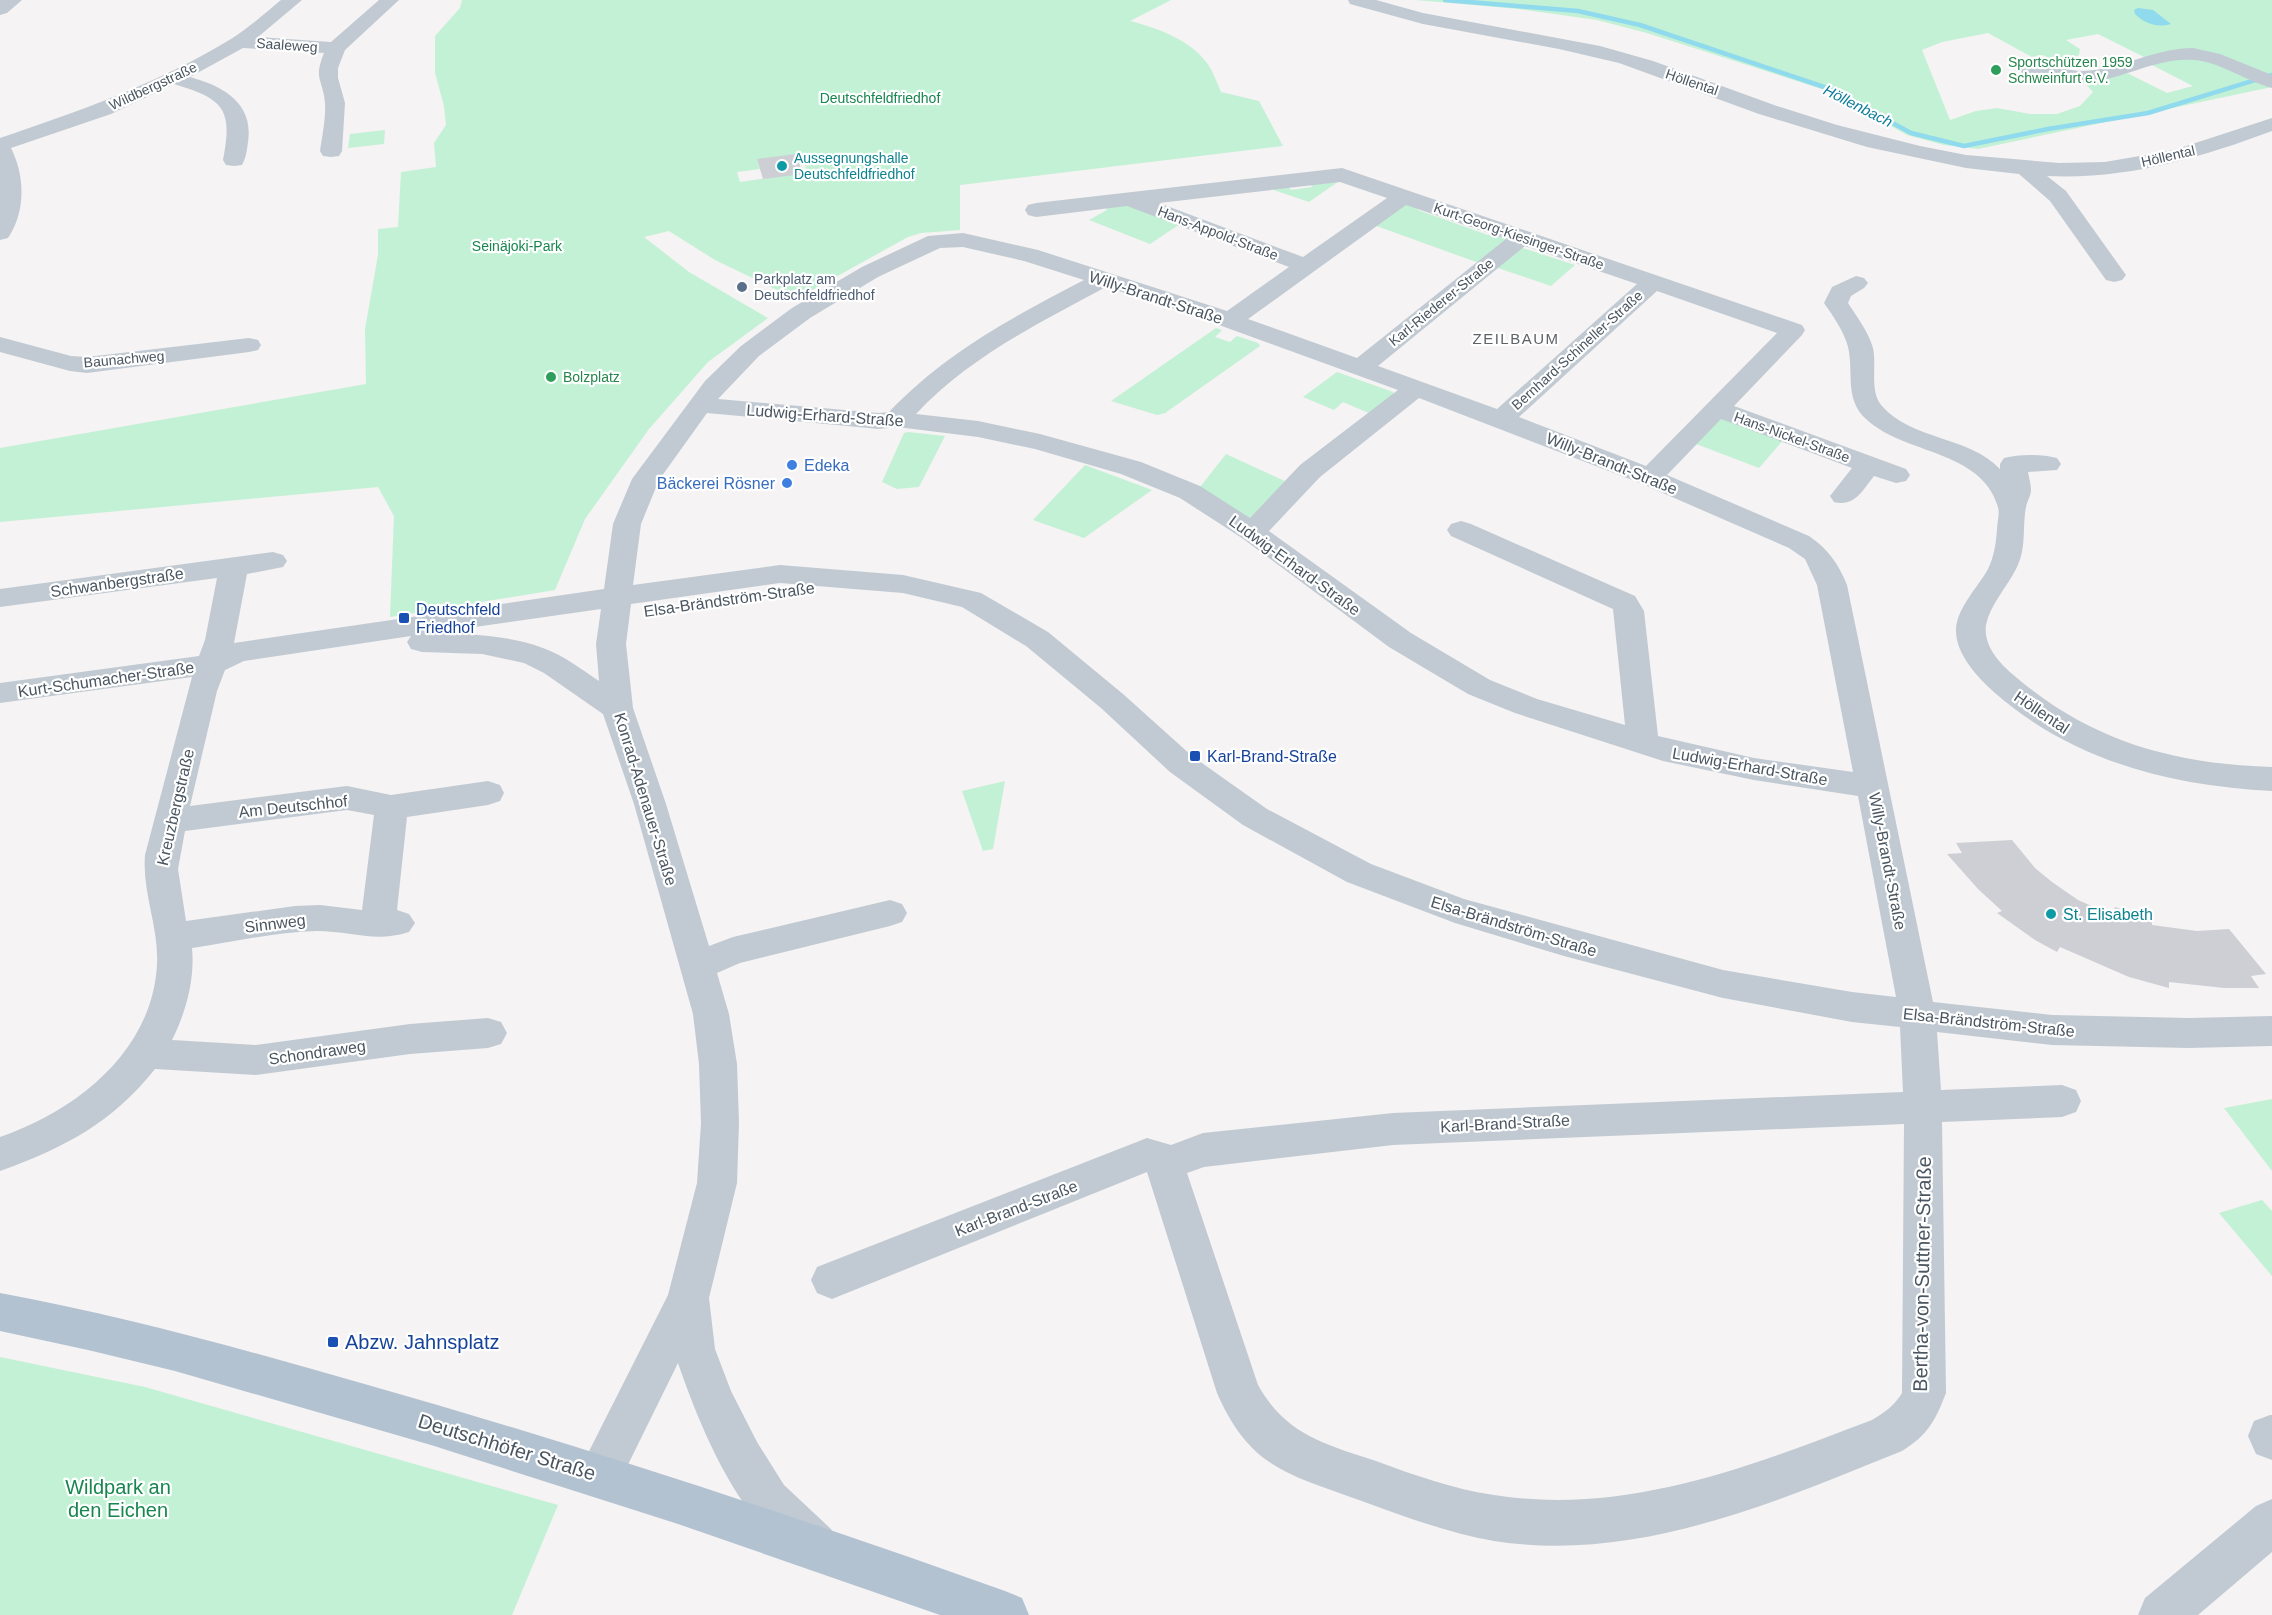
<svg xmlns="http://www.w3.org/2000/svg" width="2272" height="1615" viewBox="0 0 2272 1615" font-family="Arial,sans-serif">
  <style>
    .green { fill: #c3f1d5; fill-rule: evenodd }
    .water { fill: #90daee }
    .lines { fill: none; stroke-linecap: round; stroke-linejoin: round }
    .stream { stroke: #90daee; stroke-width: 4.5 }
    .building { fill: #cdcfd5 }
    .minor { fill: #c1cad2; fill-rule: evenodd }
    .major { fill: #b3c2d1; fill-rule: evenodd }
    .leisure-dot { fill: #2e9e5b; stroke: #fff; stroke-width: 2 }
    .culture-dot { fill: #0f9aa8; stroke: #fff; stroke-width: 2 }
    .service-dot { fill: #5c6f8a; stroke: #fff; stroke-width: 2 }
    .shop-dot { fill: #3f7fe0; stroke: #fff; stroke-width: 2 }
    .transit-dot { fill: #1a4fb4; stroke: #fff; stroke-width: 2 }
    .labels { text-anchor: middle; stroke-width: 4.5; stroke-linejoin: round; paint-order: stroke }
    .far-street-label { font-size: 14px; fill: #4a5661; stroke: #fff }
    .far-leisure-label { font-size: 14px; fill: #27864d; stroke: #fff; text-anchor: start }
    .far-park-label { font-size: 14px; fill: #17864f; stroke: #fff }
    .far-culture-label { font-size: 14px; fill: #0d838f; stroke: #fff; text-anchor: start }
    .far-service-label { font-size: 14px; fill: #4e5e75; stroke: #fff; text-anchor: start }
    .far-water-label { font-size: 15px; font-style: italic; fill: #0c7c9b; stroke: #fff }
    .far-neighbourhood-label { font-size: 15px; letter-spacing: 1.5px; fill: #5f6368; stroke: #fff }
    .street-label { font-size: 16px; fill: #4a5661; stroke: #fff }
    .shop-label { font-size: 16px; fill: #366cbe; stroke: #fff; text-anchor: start }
    .transit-label { font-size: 16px; fill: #164399; stroke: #fff; text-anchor: start }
    .culture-label { font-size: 16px; fill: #0d838f; stroke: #fff; text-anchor: start }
    .near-street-label { font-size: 20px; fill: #4a5661; stroke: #fff }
    .near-transit-label { font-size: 20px; fill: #164399; stroke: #fff; text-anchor: start }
    .near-park-label { font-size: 20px; fill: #17864f; stroke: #fff }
  </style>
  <rect width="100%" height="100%" fill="#f5f3f3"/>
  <!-- green -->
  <g class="green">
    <path d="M462,0H1171L1130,21C1157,28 1189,39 1207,63C1213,71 1217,83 1221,92L1259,101L1283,146L960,185V230L921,233L908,237L796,299L715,260L669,231L644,237L689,272L768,318L708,362L649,429L585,519L555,590L390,617L394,516L378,487L0,522V448L366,384L365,329L378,255V229L398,227L401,172L436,167L434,143L446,125L444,106L435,73V36L460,8ZM757,159L804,163L808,172L740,182L737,172L760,169Z"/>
    <path d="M1416,0H2272V79L2215,55L2146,58L2098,34L2066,40L2080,49L2079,55L2059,64L2043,55L2032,57L1988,33L1942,42L1922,50L1950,120L1976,111L1997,108L2030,114H2057L2080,106L2093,92L2081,79L2123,71L2167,93L2193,86L2150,64L2178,58L2205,59L2272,87L1978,149L1944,145L1907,135L1828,91L1647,33L1597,20L1519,9Z"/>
    <path d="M385,130L384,144L348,148L350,134Z"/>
    <path d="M1342,179L1309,202L1265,187L1287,184L1291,190L1312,187L1309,181Z"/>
    <path d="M1124,203L1180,224L1150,244L1089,220L1107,210L1105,205Z"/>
    <path d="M1400,204L1415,205L1418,210L1488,235H1505L1507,242L1479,263L1371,224Z"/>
    <path d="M1520,247L1575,265L1551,286L1495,267Z"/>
    <path d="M1216,328L1222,330L1215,337L1230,342L1237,336L1258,343L1260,346L1165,413L1157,415L1111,401Z"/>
    <path d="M1337,372L1393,392L1395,397L1371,414L1343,402L1334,410L1303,397Z"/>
    <path d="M1724,417L1784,439L1759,468L1691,442L1712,419Z"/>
    <path d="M908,432L945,436L919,487L897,489L882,482L904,433Z"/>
    <path d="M1226,454L1289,483L1254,518H1248L1200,487Z"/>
    <path d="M1085,465L1152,490L1084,538L1033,520Z"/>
    <path d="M1005,781L993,849L983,851L962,791Z"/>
    <path d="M2272,1099V1171L2224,1108Z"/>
    <path d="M2262,1200L2272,1211V1276L2219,1213Z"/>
    <path d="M0,1357L145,1387L558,1505L512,1615H0Z"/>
  </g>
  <!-- water -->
  <path class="water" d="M2138,8L2153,10L2171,24C2158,28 2145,24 2135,14L2134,10Z"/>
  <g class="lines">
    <!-- stream -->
    <path class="stream" d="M1445,0L1578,11L1640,25L1830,89L1911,133L1964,146L2048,129L2148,113L2272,75"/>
  </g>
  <!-- building -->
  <g class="building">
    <path d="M796,154L803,174L763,179L757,159Z"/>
    <path d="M2012,840L2035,868L2052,882L2078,900L2112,915L2115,907L2152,919V925L2197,931L2229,929L2266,974L2251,976L2259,988H2224L2169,982V988L2129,977L2060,947L2057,952L2035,940L1997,913L2002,911L1978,889L1947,854L1962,853L1956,843Z"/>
  </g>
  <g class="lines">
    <!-- minor -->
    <g class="minor">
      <path d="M0,0H22L7,13L0,15Z"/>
      <path d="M281,0H302L258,37L331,42L379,0H399L345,50L338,68V78L345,103L342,151L339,156L331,157L323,156L320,151C322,136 326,119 325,103C323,79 313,80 324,53L243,48L190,77C223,86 254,103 248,142C247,150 246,158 242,165L234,166L226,165L223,160C233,109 224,99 174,84L111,114L11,148C25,176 26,211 8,238L0,240V138C80,111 159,83 231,39C249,28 265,13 281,0Z"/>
      <path d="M1348,0H1376L1423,13L1600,46L1653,61L1774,105L1837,125L1920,146L1966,155L2059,163L2105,162L2174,150L2272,118V131C2200,158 2125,180 2047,176L2066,191L2126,275L2122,280L2114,282L2106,280L2050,201L2019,174L1966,168L1867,147L1759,114L1619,63L1559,49L1423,24L1350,4Z"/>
      <path d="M2193,48L2220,54L2272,75V88C2245,81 2221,62 2194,60C2158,57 2126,78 2090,82C2068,85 2044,79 2022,73L2019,69L2022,65C2041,60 2063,71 2083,71C2120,70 2154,48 2193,48Z"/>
      <path d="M1342,168L1802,325L1805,330L1802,335L1734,406L1906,469L1910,475L1906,481L1896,483L1874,476C1862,491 1855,507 1834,502L1830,496L1852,468L1721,419L1667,475L1809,536C1828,549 1838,563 1847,585L1933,1002L2052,1015L2189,1018L2272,1016V1046L2189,1048L2052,1045L1937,1032L1941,1090L2062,1085L2076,1090L2081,1101L2076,1112L2062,1117L1942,1122L1946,1393C1935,1421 1928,1435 1902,1451C1773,1503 1636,1563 1494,1541C1448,1533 1403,1516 1359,1500C1288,1474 1250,1468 1217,1393L1147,1172L832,1299L817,1293L811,1280L817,1267L1147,1138L1171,1145L1203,1133L1393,1113L1903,1092L1900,1027L1852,1022L1723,998L1564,956L1455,923L1347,882L1243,825L1170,772L1101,708L1026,646L962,607L903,593L780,583L631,604L626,644L633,708L666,804L709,946L733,937L890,900L902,904L907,913L902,922L890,926L740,963L717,973L729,1014L737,1064L739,1123L737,1183L709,1298L715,1349L731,1391L757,1442L784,1485L831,1529L838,1545L831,1561L815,1568C745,1539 701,1430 678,1363L615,1491L599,1497L583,1491L577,1475L668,1295L697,1183L701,1123L699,1064L693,1014L634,804L603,714L544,673L524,663L482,654L422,652L411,649L407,642L411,636L244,661L225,670L217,691L190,806L347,786L391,795L488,781L500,785L504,793L500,801L488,805L407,817L397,910L409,914L415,923L409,932C376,943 350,931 317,931C275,932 233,942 192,948C195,979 186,1012 172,1040L256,1045L410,1024L488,1018L501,1022L507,1033L501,1044L488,1048L410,1054L256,1075L155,1069C112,1123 64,1148 0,1171V1137C76,1111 153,1051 157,964C159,927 142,893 145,855L192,677L0,703V683L199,656L205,640L217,578L0,607V589L273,552L283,555L287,561L283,567L247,574L234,643L604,589L613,524L632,479L705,381L741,346L792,308L862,267L928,236L963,233L1038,250L1227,311L1289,267L1127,206L1036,217L1028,215L1025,210L1028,205L1036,203ZM1340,182L1387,198L1303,257L1159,203ZM1406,205L1506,239L1357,358L1248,319ZM1525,246L1637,284L1497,409L1378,366ZM963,247L1024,261L1084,280C1013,317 945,353 889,412L879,413L718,399L759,356L810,318L878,277L940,248ZM1106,287L1164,305L1398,390L1300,465L1250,518L1200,486L1141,462L1040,434L978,421L916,414C969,357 1039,323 1106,287ZM1657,291L1777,333L1646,466L1519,417ZM1419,398L1640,483L1789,548L1805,559L1817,585L1853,772L1754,758L1658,736L1644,611L1635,596L1471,524L1461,521L1451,524L1447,530L1451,536L1613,609L1625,725L1537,699L1490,680L1411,633L1269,531L1320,477ZM707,413L879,429L897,427L978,437L1035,449L1121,474L1180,498L1242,538L1389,647L1468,694L1515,713L1663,761L1754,780L1858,796L1896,997L1852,992L1723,970L1464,899L1371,864L1267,809L1192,756L1123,694L1048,632L981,593L903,575L780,565L633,585L641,524L659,480ZM601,609L596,644L599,681C581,669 563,655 543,648C508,635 469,634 432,633ZM347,810L374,815L362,910L320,905L295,906L186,921L178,869L185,831ZM1904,1124L1902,1393C1895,1405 1884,1413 1872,1420C1751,1466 1625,1516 1494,1495C1453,1489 1414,1475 1376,1461C1325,1444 1286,1435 1258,1385L1187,1173L1204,1167L1393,1145Z"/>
      <path d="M1856,276L1864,278L1868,283L1864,288L1851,296L1848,303C1857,317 1868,331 1873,348C1877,366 1869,392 1882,406C1911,440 1969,436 2000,469V464L2004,458C2020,454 2041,454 2057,458L2061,464L2057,470L2028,472C2029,478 2031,484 2031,490C2031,496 2027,501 2026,507C2022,528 2027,549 2016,569C2007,587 1990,605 1986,625C1983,647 2001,665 2017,678C2093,742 2174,764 2272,767V791C2171,786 2073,761 1995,693C1978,678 1955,654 1956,629C1957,608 1978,587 1988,569C1994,557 1996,543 1997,530C1997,522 2000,514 1998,507C1981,449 1904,455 1866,419C1844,399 1854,372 1848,347C1844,331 1833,316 1824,303L1832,287Z"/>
      <path d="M0,337L71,356L87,357L249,338L258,340L261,345L258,350L249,352L87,373L70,371L0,352Z"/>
      <path d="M2270,1415H2272V1460L2256,1454L2248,1436L2254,1421Z"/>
      <path d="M2272,1499V1552L2198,1615H2138L2145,1598L2256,1506Z"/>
    </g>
    <!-- major -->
    <path class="major" d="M0,1293C125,1316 246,1350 368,1385C583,1446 795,1516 1005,1591L1022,1598L1029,1615H940L678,1524L431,1445L175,1371L88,1350L0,1331Z"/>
  </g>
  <!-- markers -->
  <g class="leisure-dot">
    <circle cx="1996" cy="70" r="6"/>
    <circle cx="551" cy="377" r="6"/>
  </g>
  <g class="culture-dot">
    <circle cx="782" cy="166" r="6"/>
    <circle cx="2051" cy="914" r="6"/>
  </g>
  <circle class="service-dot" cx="742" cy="287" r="6"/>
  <g class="shop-dot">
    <circle cx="792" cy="465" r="6"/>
    <circle cx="787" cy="483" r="6"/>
  </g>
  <g class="transit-dot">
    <rect x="398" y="612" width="12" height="12" rx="3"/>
    <rect x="1189" y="750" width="12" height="12" rx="3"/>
    <rect x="327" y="1336" width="12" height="12" rx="3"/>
  </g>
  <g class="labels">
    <!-- far-street labels -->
    <g class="far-street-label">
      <text transform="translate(287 45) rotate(4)" y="5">Saaleweg</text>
      <text transform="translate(1692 82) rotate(19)" y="5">Höllental</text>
      <text transform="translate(153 86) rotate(-25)" y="5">Wildbergstraße</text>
      <text transform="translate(2168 156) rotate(-13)" y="5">Höllental</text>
      <text transform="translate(1218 233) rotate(21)" y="5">Hans-Appold-Straße</text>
      <text transform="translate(1519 236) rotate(19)" y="5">Kurt-Georg-Kiesinger-Straße</text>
      <text transform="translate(1441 302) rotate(-39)" y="5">Karl-Riederer-Straße</text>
      <text transform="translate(1577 350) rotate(-42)" y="5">Bernhard-Schineller-Straße</text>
      <text transform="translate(124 359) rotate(-5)" y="5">Baunachweg</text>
      <text transform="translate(1792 437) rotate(20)" y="5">Hans-Nickel-Straße</text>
    </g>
    <!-- far-leisure labels -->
    <g class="far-leisure-label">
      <text x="2008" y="67">Sportschützen 1959<tspan x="2008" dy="16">Schweinfurt e.V.</tspan></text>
      <text x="563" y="382">Bolzplatz</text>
    </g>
    <!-- far-park labels -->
    <g class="far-park-label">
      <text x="880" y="103">Deutschfeldfriedhof</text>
      <text x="517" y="251">Seinäjoki-Park</text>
    </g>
    <!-- far-culture labels -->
    <g class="far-culture-label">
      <text x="794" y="163">Aussegnungshalle<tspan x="794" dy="16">Deutschfeldfriedhof</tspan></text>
    </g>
    <!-- far-service labels -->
    <g class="far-service-label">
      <text x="754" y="284">Parkplatz am<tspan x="754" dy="16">Deutschfeldfriedhof</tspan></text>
    </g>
    <!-- far-water labels -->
    <g class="far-water-label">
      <text transform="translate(1858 106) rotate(27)" y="5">Höllenbach</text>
    </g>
    <!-- far-neighbourhood labels -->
    <g class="far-neighbourhood-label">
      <text x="1516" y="344">ZEILBAUM</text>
    </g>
    <!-- street labels -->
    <g class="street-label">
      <text transform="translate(1156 297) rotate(18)" y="6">Willy-Brandt-Straße</text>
      <text transform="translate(825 415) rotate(4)" y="6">Ludwig-Erhard-Straße</text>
      <text transform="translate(1612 463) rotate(22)" y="6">Willy-Brandt-Straße</text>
      <text transform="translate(1295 565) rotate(36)" y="6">Ludwig-Erhard-Straße</text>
      <text transform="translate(117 582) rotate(-8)" y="6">Schwanbergstraße</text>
      <text transform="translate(729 599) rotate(-8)" y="6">Elsa-Brändström-Straße</text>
      <text transform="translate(106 679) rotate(-8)" y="6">Kurt-Schumacher-Straße</text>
      <text transform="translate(2042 712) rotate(34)" y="6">Höllental</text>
      <text transform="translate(1750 766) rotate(10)" y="6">Ludwig-Erhard-Straße</text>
      <text transform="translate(646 799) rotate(73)" y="6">Konrad-Adenauer-Straße</text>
      <text transform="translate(293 806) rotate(-6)" y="6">Am Deutschhof</text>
      <text transform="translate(175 807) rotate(-77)" y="6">Kreuzbergstraße</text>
      <text transform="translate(1888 861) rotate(79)" y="6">Willy-Brandt-Straße</text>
      <text transform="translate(275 923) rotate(-7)" y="6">Sinnweg</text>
      <text transform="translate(1514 926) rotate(17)" y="6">Elsa-Brändström-Straße</text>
      <text transform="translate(1989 1022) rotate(6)" y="6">Elsa-Brändström-Straße</text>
      <text transform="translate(317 1052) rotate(-8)" y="6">Schondraweg</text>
      <text transform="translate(1505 1123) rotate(-3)" y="6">Karl-Brand-Straße</text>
      <text transform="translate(1016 1208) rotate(-21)" y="6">Karl-Brand-Straße</text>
    </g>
    <!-- shop labels -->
    <g class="shop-label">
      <text x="804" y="471">Edeka</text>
      <text x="775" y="489" text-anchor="end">Bäckerei Rösner</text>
    </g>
    <!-- transit labels -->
    <g class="transit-label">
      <text x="416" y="615">Deutschfeld<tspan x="416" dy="18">Friedhof</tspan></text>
      <text x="1207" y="762">Karl-Brand-Straße</text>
    </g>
    <!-- culture labels -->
    <g class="culture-label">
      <text x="2063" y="920">St. Elisabeth</text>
    </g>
    <!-- near-street labels -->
    <g class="near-street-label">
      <text transform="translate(1922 1274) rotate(-89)" y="7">Bertha-von-Suttner-Straße</text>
      <text transform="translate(507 1447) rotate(17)" y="7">Deutschhöfer Straße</text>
    </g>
    <!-- near-transit labels -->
    <g class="near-transit-label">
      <text x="345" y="1349">Abzw. Jahnsplatz</text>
    </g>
    <!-- near-park labels -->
    <g class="near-park-label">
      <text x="118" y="1494">Wildpark an<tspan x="118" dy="23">den Eichen</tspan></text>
    </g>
  </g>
</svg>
